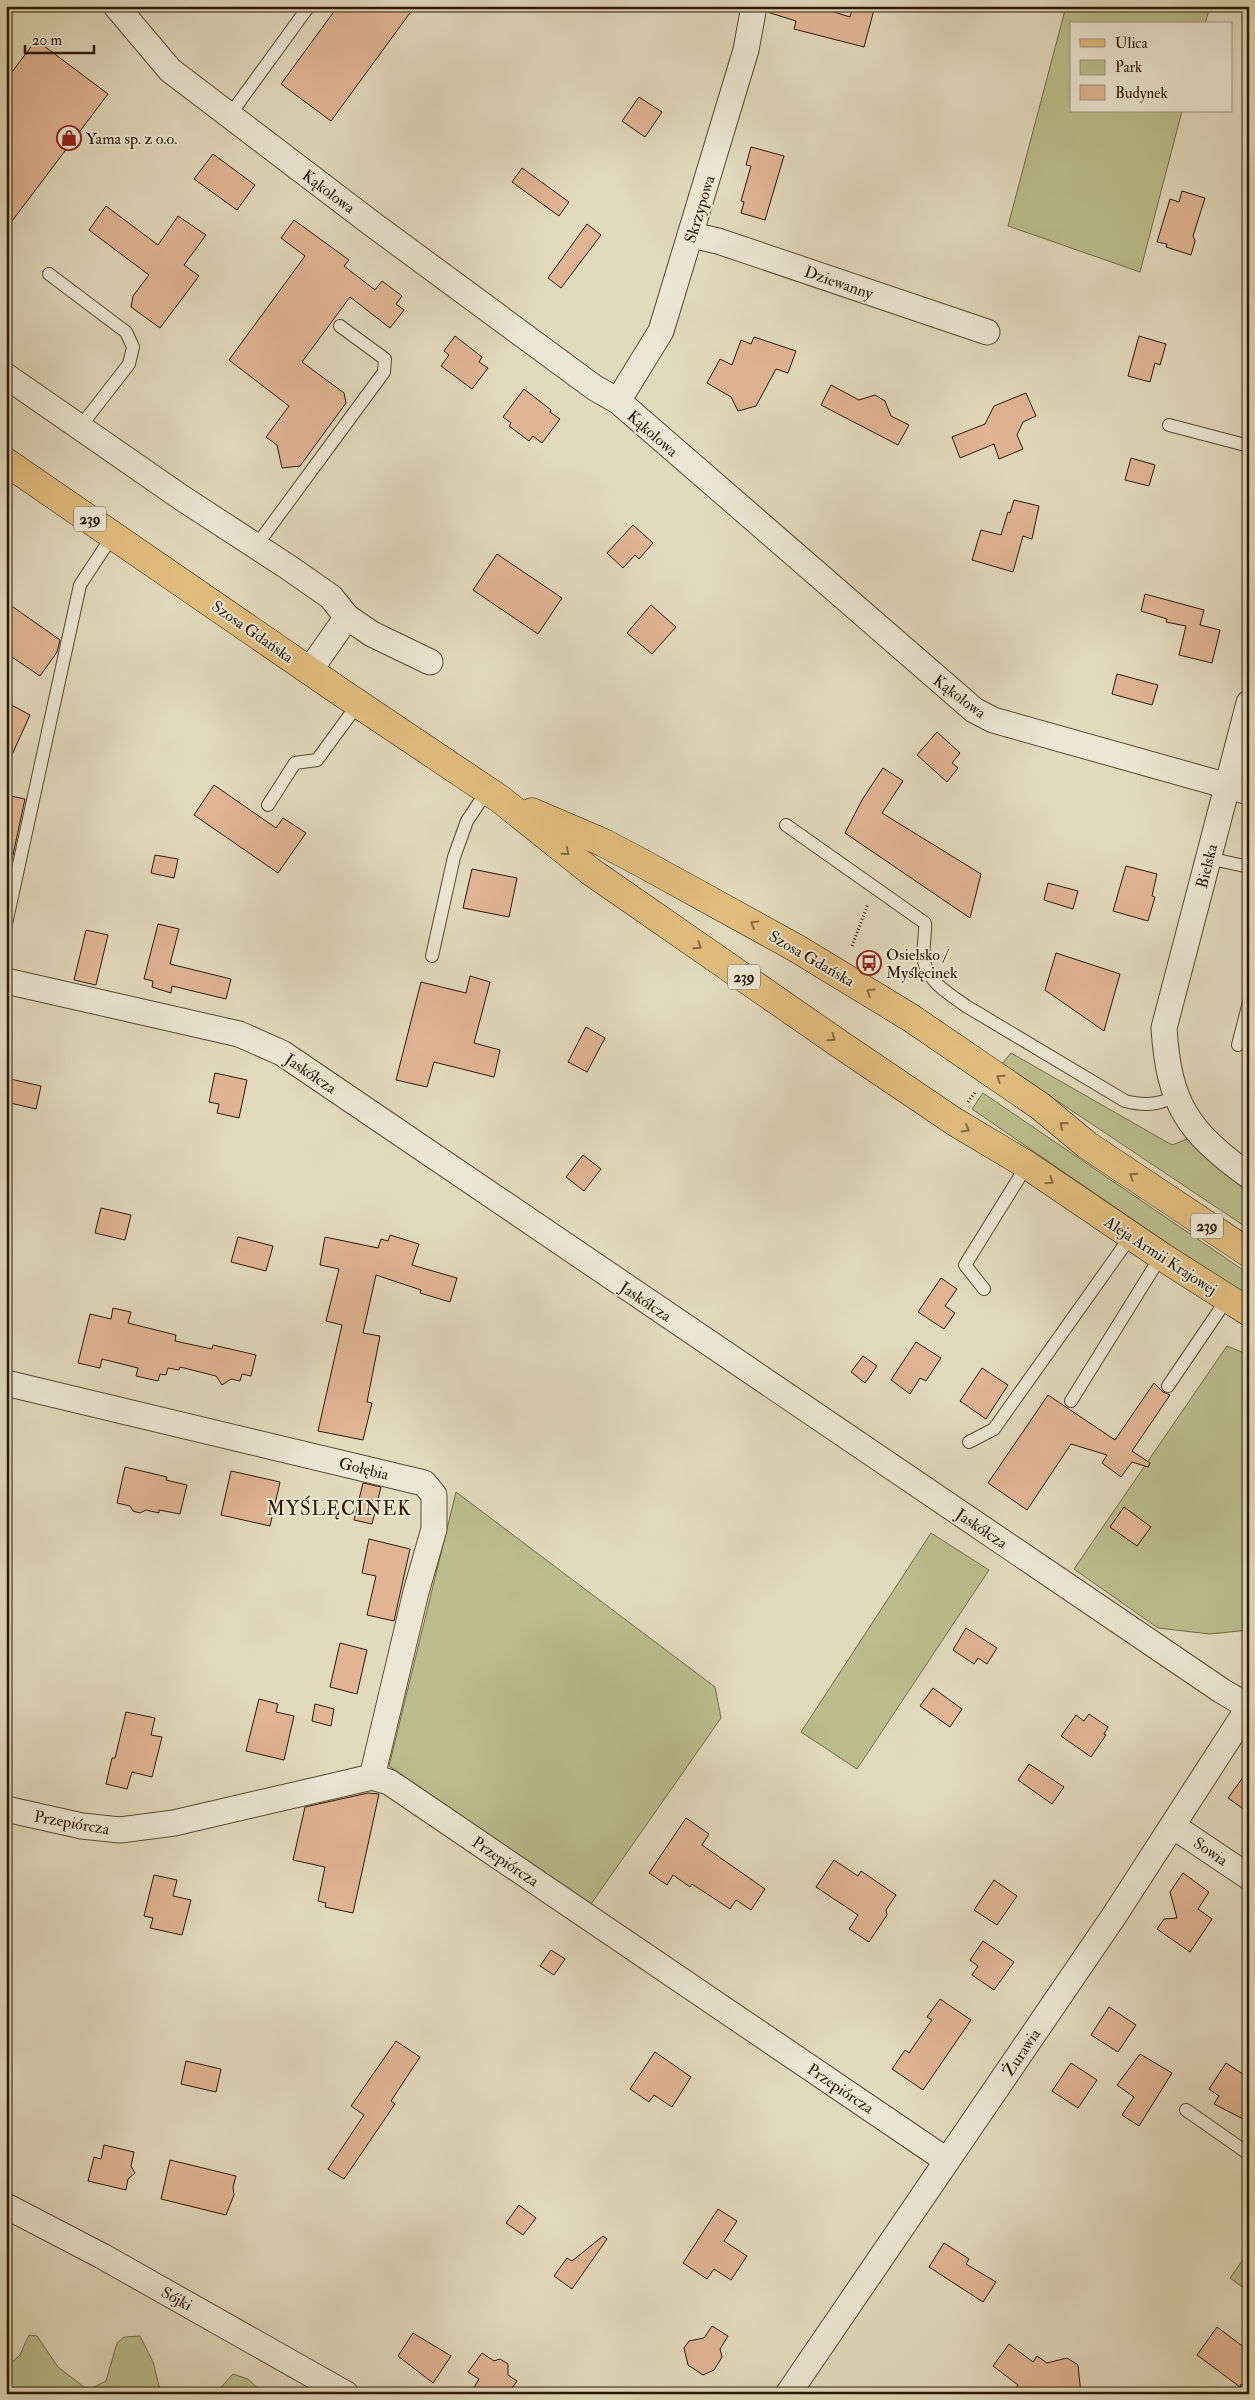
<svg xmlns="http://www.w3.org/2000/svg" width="1255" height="2400" viewBox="0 0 1255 2400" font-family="'IM FELL Double Pica',serif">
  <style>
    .green { fill: #bbbd8c; stroke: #726c48 }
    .building { fill: #e1b594; stroke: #2a1a03 }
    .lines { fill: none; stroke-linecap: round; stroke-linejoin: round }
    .service-casing { stroke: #584a32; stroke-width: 14 }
    .minor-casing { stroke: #584a32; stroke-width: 27 }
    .primary-casing { stroke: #2a1a03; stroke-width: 29 }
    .path { stroke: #2a1a03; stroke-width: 3; stroke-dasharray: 1 2.5; stroke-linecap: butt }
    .service { stroke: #ece7d4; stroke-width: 12 }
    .minor { stroke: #ece7d4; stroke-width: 25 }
    .primary { stroke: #e1bd7e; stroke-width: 28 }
    .oneway { stroke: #866c40 }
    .labels { text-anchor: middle; stroke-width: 4; stroke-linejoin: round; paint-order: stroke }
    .shield { fill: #ece7d4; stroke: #645842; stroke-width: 1 }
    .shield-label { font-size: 15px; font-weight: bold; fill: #2a1a03 }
    .poi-label { font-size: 16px; fill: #2a1a03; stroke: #ece7d4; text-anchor: start }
    .street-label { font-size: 16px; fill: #2a1a03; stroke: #ece7d4 }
    .quarter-label { font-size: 19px; letter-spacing: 1px; fill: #2a1a03; stroke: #ece7d4 }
  </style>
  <rect width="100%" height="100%" fill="#e2dabd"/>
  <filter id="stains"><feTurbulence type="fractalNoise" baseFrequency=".004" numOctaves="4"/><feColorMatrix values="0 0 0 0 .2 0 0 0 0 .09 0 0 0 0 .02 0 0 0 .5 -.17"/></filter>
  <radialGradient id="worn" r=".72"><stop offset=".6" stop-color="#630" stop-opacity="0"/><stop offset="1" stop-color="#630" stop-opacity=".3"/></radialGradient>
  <!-- green -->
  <g class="green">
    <path d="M1055,6H1210L1205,24H1071V111H1182L1140,272L1008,226L1065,10Z"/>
    <path d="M1011,1053L1172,1145L1190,1138L1249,1186V1229L1002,1064Z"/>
    <path d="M983,1093L1249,1274V1296L1177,1250L972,1109Z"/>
    <path d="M1227,1346L1249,1355V1630L1210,1634L1158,1628L1074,1569Z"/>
    <path d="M456,1492L715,1687L721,1718L591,1904L389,1766Z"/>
    <path d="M931,1533L989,1570L857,1769L801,1732Z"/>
    <path d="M1249,2251V2292L1230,2278Z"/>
    <path d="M29,2335L37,2336L58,2367L88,2390L106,2381L117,2343L124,2337L140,2336L153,2362L161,2394H6V2368L20,2355Z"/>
    <path d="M233,2374L248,2379L264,2394H215Z"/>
  </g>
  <!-- building -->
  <g class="building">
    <path d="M338,6H415L331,121L281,84Z"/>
    <path d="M768,6H815L850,17L853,6H875L864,47L794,29L796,21L767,12Z"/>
    <path d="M36,40L108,94L6,229V80Z"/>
    <path d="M639,97L662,112L645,137L622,121Z"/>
    <path d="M751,147L784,156L765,220L741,213L744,202L741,201L751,166L746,165Z"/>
    <path d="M213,154L255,185L237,210L194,179Z"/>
    <path d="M522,168L569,202L559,216L512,182Z"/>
    <path d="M1182,191L1205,198L1193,236L1195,241L1191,255L1166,247L1167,244L1157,242L1170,199L1179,202Z"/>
    <path d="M106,206L158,245L178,216L206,235L184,265L199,276L160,328L131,307L133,296L149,275L89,230Z"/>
    <path d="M294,220L349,260L344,266L375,290L382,281L402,296L396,304L404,310L390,328L350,297L302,362L344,393L346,403L300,466L282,468L277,445L266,437L289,406L229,360L305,256L281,238Z"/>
    <path d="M587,224L601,235L561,288L548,278Z"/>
    <path d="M455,336L482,357L479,362L488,368L472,389L441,366L449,355L444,351Z"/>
    <path d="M1139,336L1166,344L1160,365L1155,363L1150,382L1128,376Z"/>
    <path d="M754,337L796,351L788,373L776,369L756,406L738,411L731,397L707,383L720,359L732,365L741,340L751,344Z"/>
    <path d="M831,385L859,400L875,395L885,401L891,416L909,425L898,445L821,405Z"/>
    <path d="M524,389L551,410L550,412L560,419L542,443L533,436L529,441L509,426L511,423L503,417Z"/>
    <path d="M1026,393L1036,416L1023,422L1017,435L1023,449L999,459L994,444L960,458L952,437L985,424L994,406Z"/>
    <path d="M1131,458L1155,465L1149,486L1125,480Z"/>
    <path d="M1014,500L1039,506L1032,539L1023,536L1013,572L972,560L981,530L1001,535L1008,512L1010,513Z"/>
    <path d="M633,525L653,543L639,559L635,555L623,568L607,553Z"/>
    <path d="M497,554L562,598L538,634L473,590Z"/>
    <path d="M1145,594L1204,610L1200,625L1220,630L1212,663L1179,655L1186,626L1166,622L1167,619L1141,611Z"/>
    <path d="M6,602L60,640L57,652L40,676L6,653Z"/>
    <path d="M651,605L676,627L652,654L627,633Z"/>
    <path d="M1117,674L1158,685L1152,705L1112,694Z"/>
    <path d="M6,702L30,715L6,768Z"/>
    <path d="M937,732L960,753L952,763L958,768L947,782L917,755Z"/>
    <path d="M883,768L903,781L882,813L981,874L970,918L845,833L862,800Z"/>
    <path d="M214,785L276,828L283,818L306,833L278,873L194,815Z"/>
    <path d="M6,795L25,799L11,864L6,863Z"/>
    <path d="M155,855L178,859L174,878L151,873Z"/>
    <path d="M1126,866L1157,874L1152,896L1155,897L1148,921L1113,911Z"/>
    <path d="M472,869L517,878L509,917L463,908Z"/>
    <path d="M1048,883L1078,891L1073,909L1044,900Z"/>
    <path d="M158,924L179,929L170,964L231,979L226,999L172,986L171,993L152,987L153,981L144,979Z"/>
    <path d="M86,930L108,935L96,985L74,980Z"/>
    <path d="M1056,953L1120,974L1104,1031L1045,990Z"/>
    <path d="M470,976L490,982L474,1043L500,1050L494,1077L434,1062L427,1087L396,1080L421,982L466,993Z"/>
    <path d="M586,1027L605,1038L587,1072L568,1062Z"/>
    <path d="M215,1073L247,1080L239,1118L217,1113L219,1104L209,1102Z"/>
    <path d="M6,1078L41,1086L36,1109L6,1102Z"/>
    <path d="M583,1155L601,1169L584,1191L566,1177Z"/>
    <path d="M101,1208L131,1215L125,1240L95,1233Z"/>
    <path d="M390,1235L419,1244L412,1265L457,1278L450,1302L420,1293L421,1290L376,1275L363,1333L380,1336L367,1402L372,1403L363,1440L318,1431L342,1325L326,1321L339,1269L320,1265L325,1237L378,1248L381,1239L388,1241Z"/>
    <path d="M238,1237L273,1246L266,1271L231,1262Z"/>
    <path d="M941,1278L957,1289L945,1306L955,1313L944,1329L918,1312Z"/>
    <path d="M113,1308L131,1312L128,1323L176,1335L175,1341L212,1349L213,1345L256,1355L251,1376L242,1374L240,1381L231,1379L222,1385L216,1376L180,1367L179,1370L168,1368L166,1375L160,1374L158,1381L136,1376L138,1368L102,1359L100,1368L78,1363L90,1314L111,1319Z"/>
    <path d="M916,1342L941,1358L926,1381L920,1378L910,1394L891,1380Z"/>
    <path d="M863,1356L877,1366L865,1383L851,1372Z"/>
    <path d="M982,1368L1008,1385L986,1419L960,1401Z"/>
    <path d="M1154,1383L1163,1392L1170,1395L1132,1451L1150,1463L1148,1467L1132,1462L1121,1477L1102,1463L1107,1455L1071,1444L1027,1510L988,1483L1048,1395L1115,1440Z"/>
    <path d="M125,1467L167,1477L166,1480L187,1485L180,1514L159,1510V1513L146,1510L140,1513L133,1511L130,1506L117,1503Z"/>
    <path d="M231,1471L280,1482L270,1526L221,1515Z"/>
    <path d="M363,1483L381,1487L372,1524L354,1520Z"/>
    <path d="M1124,1507L1151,1527L1137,1546L1110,1527Z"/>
    <path d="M369,1539L410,1549L394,1621L367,1615L376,1576L362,1573Z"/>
    <path d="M966,1628L997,1648L987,1664L978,1658L974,1664L953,1650Z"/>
    <path d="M340,1643L367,1650L357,1694L330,1687Z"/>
    <path d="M933,1688L962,1709L950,1727L920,1706Z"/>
    <path d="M259,1699L278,1704L276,1712L294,1716L284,1760L246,1751Z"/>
    <path d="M315,1704L334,1709L331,1726L312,1721Z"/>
    <path d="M126,1712L155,1718L151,1735L162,1737L152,1777L132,1772L127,1789L106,1784L112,1758H115Z"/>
    <path d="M1089,1714L1108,1727L1104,1734L1106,1735L1091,1757L1061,1736L1076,1715L1084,1721Z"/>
    <path d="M1029,1764L1064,1787L1052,1804L1018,1780Z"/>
    <path d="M1249,1769V1813L1228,1798Z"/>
    <path d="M368,1793L379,1794L353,1913L325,1907L326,1903L318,1901L325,1867L293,1860L305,1807Z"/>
    <path d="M686,1818L709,1834L702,1845L765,1889L751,1910L736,1900L730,1909L692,1884L690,1887L673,1875L667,1885L649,1873Z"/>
    <path d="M834,1860L858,1876L861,1871L896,1895L886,1910L887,1915L869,1942L849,1929L858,1915L816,1887Z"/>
    <path d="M1183,1873L1209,1892L1198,1909L1212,1919L1190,1952L1157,1929L1164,1919L1177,1918L1170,1892Z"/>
    <path d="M154,1875L177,1880L173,1896L191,1900L182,1935L150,1928L153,1918L144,1916Z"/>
    <path d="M994,1880L1017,1896L997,1925L974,1910Z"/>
    <path d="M983,1941L1014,1962L994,1990L972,1975L978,1966L970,1960Z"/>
    <path d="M551,1950L565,1959L554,1975L540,1966Z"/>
    <path d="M940,1999L971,2020L923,2090L892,2069L905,2050L909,2053L920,2037L932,2020L927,2017Z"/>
    <path d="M1109,2007L1136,2025L1118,2052L1091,2035Z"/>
    <path d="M396,2041L420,2057L391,2101L395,2104L344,2179L328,2169L364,2115L351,2106Z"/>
    <path d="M655,2052L691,2077L672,2107L654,2095L649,2102L630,2089Z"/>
    <path d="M1140,2054L1172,2073L1139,2126L1122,2115L1134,2097L1117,2085Z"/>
    <path d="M186,2061L221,2069L216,2092L181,2084Z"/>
    <path d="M1071,2063L1097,2080L1078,2108L1052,2091Z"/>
    <path d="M1226,2063L1249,2078V2122L1214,2104L1219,2096L1209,2089Z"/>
    <path d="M104,2145L134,2152L131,2166L135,2173L128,2179L126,2190L88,2181L94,2157L101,2159Z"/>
    <path d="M170,2160L236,2176L233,2187L234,2195L226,2215L161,2199Z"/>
    <path d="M519,2205L536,2218L523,2235L506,2223Z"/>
    <path d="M718,2209L737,2221L724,2241L747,2256L731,2280L714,2269L707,2279L683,2263Z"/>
    <path d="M603,2236L607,2239L572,2289L554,2276L567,2258L572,2261Z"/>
    <path d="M944,2243L969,2259L966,2264L996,2282L983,2302L929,2267Z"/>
    <path d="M712,2326L728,2336L720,2349L722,2357L714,2370L703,2375L688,2365L684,2348L689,2341L704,2338Z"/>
    <path d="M1217,2327L1249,2351V2390L1241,2384L1240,2387L1197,2355Z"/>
    <path d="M413,2333L451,2356L433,2383L398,2356Z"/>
    <path d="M1009,2344L1033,2362L1037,2356L1047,2363L1067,2358L1078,2365L1081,2394H1012L1018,2385L993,2366Z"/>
    <path d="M482,2353L494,2361L500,2359L508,2364V2375L517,2381L508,2394H470L479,2379L468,2372Z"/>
  </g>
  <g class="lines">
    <defs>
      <g id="service">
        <path d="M229,116L309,6"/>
        <path d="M49,274L126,332L133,347L129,364L80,427"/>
        <path d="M1169,425L1249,446"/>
        <path d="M256,546L384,372L385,359L340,326"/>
        <path d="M268,805L295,763L317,760L358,704"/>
        <path d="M786,825L925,923C926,936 921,952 925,965C931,984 951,995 966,1006L1125,1101C1145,1106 1158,1105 1176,1096"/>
        <path d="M1208,858L1249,867"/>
        <path d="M6,924L80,585L113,535"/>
        <path d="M432,956L454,857L467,821L487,791"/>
        <path d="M1238,1045L1249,1002"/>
        <path d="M984,1289L965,1265L1027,1165"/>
        <path d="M1168,1386L1227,1299"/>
        <path d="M1071,1401L1161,1256"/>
        <path d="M969,1442L994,1429L1131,1236"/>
        <path d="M1186,2110L1249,2154"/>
      </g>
      <g id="minor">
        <path d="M116,6L170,70L371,223L595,388L618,401L974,710L993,720L1249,792"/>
        <path d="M691,235L718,241L987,332"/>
        <path d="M6,376L182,498L288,567L331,597L347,617L310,670"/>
        <path d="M618,401L661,331L746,50L754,6"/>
        <path d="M347,617L372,634L430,662"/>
        <path d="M1249,703L1164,1028C1169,1104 1187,1131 1249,1176"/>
        <path d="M6,981L239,1034L282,1053L1222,1691L1249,1707"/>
        <path d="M6,1383L424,1483L434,1495V1529L416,1592L372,1777"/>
        <path d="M6,1809L82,1826L120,1830L174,1823L372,1777L389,1782L946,2160"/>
        <path d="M1173,1826L1249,1877"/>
        <path d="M6,2206L102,2256L346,2394"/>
        <path d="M788,2394L1114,1916L1249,1707"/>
      </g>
      <g id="primary">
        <path d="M6,462L339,691L500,799L590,871L841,1045L955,1122L1027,1165L1161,1256L1249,1312"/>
        <path d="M532,812L602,842L640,862L796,948L911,1018L1040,1106L1087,1145L1249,1253"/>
      </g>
    </defs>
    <!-- service casing -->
    <use href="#service" class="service-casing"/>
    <!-- minor casing -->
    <use href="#minor" class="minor-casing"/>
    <!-- primary casing -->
    <use href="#primary" class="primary-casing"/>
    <!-- path -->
    <g class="path">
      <path d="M852,946L868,904"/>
      <path d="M968,1102L976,1091"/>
    </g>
    <!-- service -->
    <use href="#service" class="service"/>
    <!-- minor -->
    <use href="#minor" class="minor"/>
    <!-- primary -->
    <use href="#primary" class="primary"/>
  </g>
  <!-- one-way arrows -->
  <defs><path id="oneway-chevron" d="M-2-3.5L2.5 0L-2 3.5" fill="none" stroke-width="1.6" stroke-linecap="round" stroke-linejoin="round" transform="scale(1.25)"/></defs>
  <g class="oneway">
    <use href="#oneway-chevron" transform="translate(566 852) rotate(39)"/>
    <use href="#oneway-chevron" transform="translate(754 924) rotate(-151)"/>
    <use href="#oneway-chevron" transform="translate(698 946) rotate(35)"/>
    <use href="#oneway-chevron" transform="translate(870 992) rotate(-148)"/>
    <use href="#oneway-chevron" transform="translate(832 1038) rotate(35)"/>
    <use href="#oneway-chevron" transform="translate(1000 1078) rotate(-145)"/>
    <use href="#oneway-chevron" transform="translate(1063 1125) rotate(-140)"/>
    <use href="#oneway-chevron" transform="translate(966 1129) rotate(30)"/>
    <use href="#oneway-chevron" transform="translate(1133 1176) rotate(-146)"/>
    <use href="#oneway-chevron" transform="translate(1050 1181) rotate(34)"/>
  </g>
  <!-- icons -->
  <defs>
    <symbol id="shop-ring" viewBox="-11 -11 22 22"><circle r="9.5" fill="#ece7d4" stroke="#8f2418" stroke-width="1.5"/><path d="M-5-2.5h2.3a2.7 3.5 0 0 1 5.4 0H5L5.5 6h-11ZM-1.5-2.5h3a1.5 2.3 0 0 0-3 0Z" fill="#8f2418"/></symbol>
    <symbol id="bus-ring" viewBox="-11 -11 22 22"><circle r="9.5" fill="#ece7d4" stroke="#8f2418" stroke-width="1.5"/><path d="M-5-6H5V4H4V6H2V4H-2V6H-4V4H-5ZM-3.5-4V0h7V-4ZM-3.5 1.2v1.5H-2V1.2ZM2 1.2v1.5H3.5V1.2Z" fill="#8f2418"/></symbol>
  </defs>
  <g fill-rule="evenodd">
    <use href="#shop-ring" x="55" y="124" width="28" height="28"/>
    <use href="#bus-ring" x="855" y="949" width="28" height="28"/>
  </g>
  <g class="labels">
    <!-- shield labels -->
    <g class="shield">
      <rect x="74" y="506.5" width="32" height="25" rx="4"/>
      <rect x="728" y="964.5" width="32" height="25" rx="4"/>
      <rect x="1191" y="1213.5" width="32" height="25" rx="4"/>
    </g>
    <g class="shield-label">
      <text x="90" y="524">239</text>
      <text x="744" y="982">239</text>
      <text x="1207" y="1231">239</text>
    </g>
    <!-- poi labels -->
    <g class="poi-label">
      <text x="86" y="144">Yama sp. z o.o.</text>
      <text x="886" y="960">Osielsko /<tspan x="886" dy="18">Myślęcinek</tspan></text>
    </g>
    <!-- street labels -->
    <g class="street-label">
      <text transform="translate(329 191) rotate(37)" y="6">Kąkolowa</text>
      <text transform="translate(699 209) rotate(-73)" y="6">Skrzypowa</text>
      <text transform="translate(839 282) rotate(19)" y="6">Dziewanny</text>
      <text transform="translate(653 433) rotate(41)" y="6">Kąkolowa</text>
      <text transform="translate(253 631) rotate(35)" y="6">Szosa Gdańska</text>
      <text transform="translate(960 696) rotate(37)" y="6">Kąkolowa</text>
      <text transform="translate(1206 866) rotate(-76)" y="6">Bielska</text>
      <text transform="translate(812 958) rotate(30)" y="6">Szosa Gdańska</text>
      <text transform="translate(311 1073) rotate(34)" y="6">Jaskółcza</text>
      <text transform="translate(1161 1255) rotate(33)" y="6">Aleja Armii Krajowej</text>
      <text transform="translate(646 1301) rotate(34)" y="6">Jaskółcza</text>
      <text transform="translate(364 1468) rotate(14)" y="6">Gołębia</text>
      <text transform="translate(982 1528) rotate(34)" y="6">Jaskółcza</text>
      <text transform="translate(72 1822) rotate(10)" y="6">Przepiórcza</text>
      <text transform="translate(1211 1851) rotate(34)" y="6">Sowia</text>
      <text transform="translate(506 1861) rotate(34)" y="6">Przepiórcza</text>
      <text transform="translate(1021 2052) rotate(-56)" y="6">Żurawia</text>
      <text transform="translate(841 2088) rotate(34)" y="6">Przepiórcza</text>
      <text transform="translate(177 2298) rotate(29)" y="6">Sójki</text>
    </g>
    <!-- quarter labels -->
    <g class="quarter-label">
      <text x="339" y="1515">MYŚLĘCINEK</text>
    </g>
  </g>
  <!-- margin -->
  <rect width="1255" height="2400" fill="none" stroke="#e2dabd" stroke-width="25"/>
  <rect x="8" y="8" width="1240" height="2385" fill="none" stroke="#2a1a03" stroke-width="2.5"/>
  <rect x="12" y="12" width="1230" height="2375" fill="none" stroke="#2a1a03"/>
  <!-- legend -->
  <rect x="1070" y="22" width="162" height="90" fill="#ece7d4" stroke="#9e9580"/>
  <rect x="1080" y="39" width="25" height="8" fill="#e1bd7e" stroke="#9e9580"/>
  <text x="1115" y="48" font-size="15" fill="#2a1a03">Ulica</text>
  <rect x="1080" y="60" width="25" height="15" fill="#bbbd8c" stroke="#9e9580"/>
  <text x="1115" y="72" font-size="15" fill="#2a1a03">Park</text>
  <rect x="1080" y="85" width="25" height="15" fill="#e1b594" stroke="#9e9580"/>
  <text x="1115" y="98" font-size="15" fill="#2a1a03">Budynek</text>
  <!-- scale -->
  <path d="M25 45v8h69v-8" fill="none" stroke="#2a1a03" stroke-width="2.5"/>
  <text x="32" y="45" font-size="15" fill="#2a1a03" stroke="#ece7d4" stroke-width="4" paint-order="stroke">20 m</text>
  <rect width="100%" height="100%" filter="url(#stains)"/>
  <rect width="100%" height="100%" fill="url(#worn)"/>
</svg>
